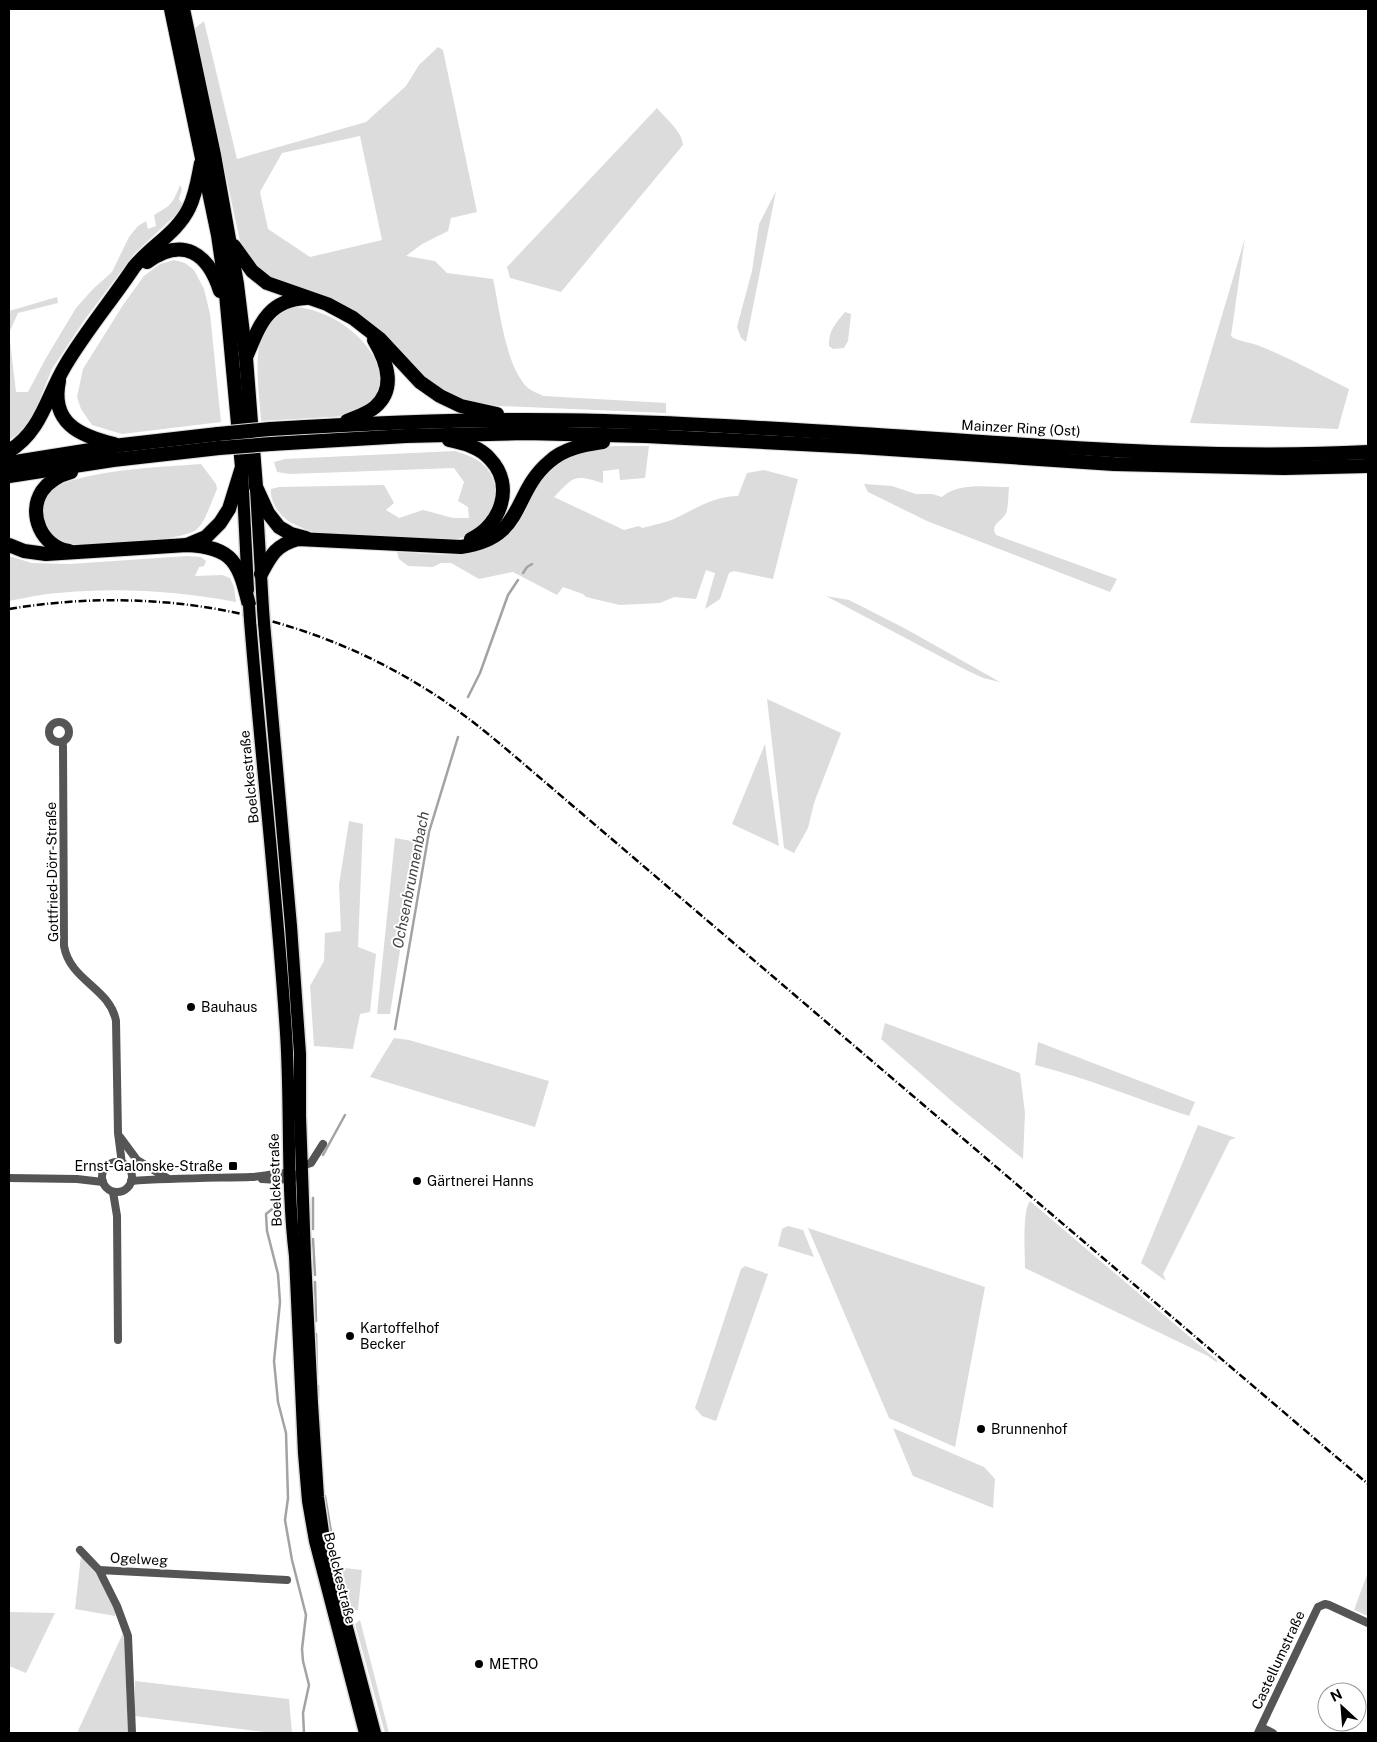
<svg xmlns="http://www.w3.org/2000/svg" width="1377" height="1742" viewBox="0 0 1377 1742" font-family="'Public Sans',sans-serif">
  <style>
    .green { fill: #dcdcdc; fill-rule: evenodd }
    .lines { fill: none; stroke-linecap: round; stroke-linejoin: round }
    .stream { stroke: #a3a3a3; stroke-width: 2.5 }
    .primary-casing { stroke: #dbdbdb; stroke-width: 15 }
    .highway-casing { stroke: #dbdbdb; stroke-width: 16 }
    .street { stroke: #555; stroke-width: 8 }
    .primary { stroke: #000; stroke-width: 12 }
    .highway { stroke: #000; stroke-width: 14 }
    .rail { stroke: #000; stroke-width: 2.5; stroke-dasharray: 8 2.5 1 2.5; stroke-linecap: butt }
    .primary-bridge-casing { stroke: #dbdbdb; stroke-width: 15; stroke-linecap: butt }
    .highway-bridge-casing { stroke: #dbdbdb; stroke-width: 16; stroke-linecap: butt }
    .primary-bridge { stroke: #000; stroke-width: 12 }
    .highway-bridge { stroke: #000; stroke-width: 14 }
    .poi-dot { fill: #000; stroke: #fff; stroke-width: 2 }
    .labels { text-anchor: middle; stroke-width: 4; stroke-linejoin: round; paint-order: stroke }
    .street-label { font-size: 14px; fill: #000; stroke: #fff }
    .poi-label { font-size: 14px; fill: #000; stroke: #fff; text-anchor: start }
    .water-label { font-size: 15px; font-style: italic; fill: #444; stroke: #fff }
  </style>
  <rect width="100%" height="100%" fill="#fff"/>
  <!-- green -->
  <g class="green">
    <path d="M204,21L237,159L366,122L406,86L419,65L438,47L443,50L477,212L451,218L448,231L422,244L406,256L435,261L447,273L493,279C500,310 505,365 527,387C531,391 539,394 544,396L666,403V413L500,406L470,402L446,394L426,383L386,340L278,284L243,255L194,29ZM360,136L382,240L310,257L268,229L260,192L282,153Z"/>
    <path d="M657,108C666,119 682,131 683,145L561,292L510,278L507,267Z"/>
    <path d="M180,185L182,189L179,199L183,205L180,211L134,254L83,322L52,369L32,418L17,435L9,440V311L57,297L58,303L18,313L9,333L16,392H28L46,358L76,308L93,289L112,272L129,237L138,226L146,221L148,229L156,226L154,215C173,204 172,204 180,185Z"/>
    <path d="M776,191L746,342L741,338L737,327L752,271L759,224Z"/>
    <path d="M1245,238L1231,336C1236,341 1249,342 1257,345C1288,357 1318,374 1349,389L1338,429L1190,423Z"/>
    <path d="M174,260L185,263L194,270L204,289L210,314L221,422L122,434L92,425L81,409L77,397L83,369L123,305L144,276L160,264Z"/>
    <path d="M296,307C328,310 362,332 376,361C379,367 382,374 382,380C382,386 379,393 377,399L348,416L261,421C259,382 244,317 296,307Z"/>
    <path d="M845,312L851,314L848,341L844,348L833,349L829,346C828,331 836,323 845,312Z"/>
    <path d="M614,446H649L645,478L620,480L619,469L603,471V483C574,474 574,476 554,497L624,530L639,526L642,528C653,525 666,523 676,518C697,508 714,496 738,496L747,473L764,470L798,479L773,579L734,571L729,573L720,599L705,609L715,573L706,570L696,599L674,597L660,603L620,605L586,597L583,594L563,587L557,595L513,572L479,579L451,563H441L433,567L408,566L399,559L397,552C424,553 455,558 481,550C533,536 524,481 562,458C578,449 597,448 614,446Z"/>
    <path d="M455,451C475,457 490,464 495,486C500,509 483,531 461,538C446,542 430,540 415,539C395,537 375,536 354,535C341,534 326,535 313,532C306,530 298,526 292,523C281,518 269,501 271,489L279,487L384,485L394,503L386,510L399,518L423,510L453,518H469L468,507L458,501L464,482L454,468L290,474L277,472L274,462L285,459Z"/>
    <path d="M201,464L216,484L217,489C212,500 205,523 196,530C181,541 90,548 70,545C61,544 54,539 46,534C44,526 39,512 40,504C47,469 171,467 201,464Z"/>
    <path d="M864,484L892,486L916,494H932L942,497C958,482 989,487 1009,487C1008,495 1009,509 1005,515C1000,522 990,525 996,535L1117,579L1110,592L927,521L868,492Z"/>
    <path d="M9,556L32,563L70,564L187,556L201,557L206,561L204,566L199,567L195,576L222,575L230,578L234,587L236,602C177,591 118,587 58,593C42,594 25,598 9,601Z"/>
    <path d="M826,596L849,600L906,629L1000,682L983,678L964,669Z"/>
    <path d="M767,699L841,733L814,803L808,828L794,853L784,848Z"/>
    <path d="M765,744L779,846L732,824Z"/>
    <path d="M349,821L363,824L358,947L376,954L370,1012L360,1014L353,1049L314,1046L310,986L324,961L325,933L341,931L339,885Z"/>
    <path d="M395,838L417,842L390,1014H377Z"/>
    <path d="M885,1023L1020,1073L1025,1113L1023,1159L954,1103L881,1039Z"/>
    <path d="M394,1038L409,1040L549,1081L535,1127L370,1077Z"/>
    <path d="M1038,1042L1195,1102L1189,1116C1137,1099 1087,1078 1035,1065Z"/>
    <path d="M1198,1125L1236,1138L1230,1140L1163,1274L1166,1281L1141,1263Z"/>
    <path d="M1030,1201L1218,1361L1216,1362L1208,1356L1025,1268C1025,1253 1022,1211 1030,1201Z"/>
    <path d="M788,1226L803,1230L814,1257L778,1246L782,1229Z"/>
    <path d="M808,1228L985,1287L955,1447L889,1418Z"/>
    <path d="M745,1266L768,1274L716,1421L702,1416L695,1408L741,1269Z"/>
    <path d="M893,1428L984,1467L995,1479L993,1508L913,1476Z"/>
    <path d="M81,1556C91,1566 119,1601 115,1616L75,1609Z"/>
    <path d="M344,1568L362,1570L358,1610H352L342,1573Z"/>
    <path d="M1368,1572V1616L1354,1610Z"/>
    <path d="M9,1612L55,1613L26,1673L9,1666Z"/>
    <path d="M360,1620L389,1733H385L355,1624Z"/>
    <path d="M124,1631L128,1733H77Z"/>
    <path d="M135,1681L289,1699L292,1733H273L135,1716Z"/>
  </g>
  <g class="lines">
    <!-- stream -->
    <g class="stream">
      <path d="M523,573L527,567L532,564"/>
      <path d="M468,697L480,673L508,595L518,580"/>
      <path d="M395,1029L429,832L458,737"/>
      <path d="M323,1155L345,1115"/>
      <path d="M313,1198V1229"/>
      <path d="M276,1206L266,1214L267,1231L278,1274L280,1302L274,1361L278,1402L286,1433L288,1498L285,1520L292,1560L306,1615L302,1649L303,1661L309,1685L303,1713L304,1733"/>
      <path d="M313,1239L315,1275"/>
      <path d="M315,1282L316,1321"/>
      <path d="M316,1334L317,1374"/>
      <path d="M318,1386V1397"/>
      <path d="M325,1496L336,1562"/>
    </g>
    <defs>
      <g id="primary">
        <path d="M242,470L248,590"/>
        <path d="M256,489L263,609"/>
        <path d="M250,620C261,758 277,895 286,1033C291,1108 286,1182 295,1256L304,1453L308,1501L315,1541L365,1733"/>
        <path d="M264,623L291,926L300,1054V1116L305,1257L312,1403L318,1497L323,1532L330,1563L375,1733"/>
      </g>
      <g id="highway">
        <path d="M171,9L218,235L225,283L242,467L229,509L220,523L206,537L187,545"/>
        <path d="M183,9L214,155L237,284L246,358L256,487L268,513L279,527L291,534L306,538"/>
        <path d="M234,246L252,271L267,283L327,304L353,318L380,339L420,382L440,396L461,406L497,414"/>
        <path d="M147,262C183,236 208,253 220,291"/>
        <path d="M247,355C260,324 268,300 306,298"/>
        <path d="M59,381C50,423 80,436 114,444"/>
        <path d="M347,421C356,417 367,414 375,407C397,388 386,360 374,340"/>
        <path d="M270,429C355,424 439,420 524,420C636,420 749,427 861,434C1029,444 1199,461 1368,452"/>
        <path d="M449,440C463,443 480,447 490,459C515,485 501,525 471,539"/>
        <path d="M271,444L406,436L525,433L646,436L859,447L1114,464L1284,468L1368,466"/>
        <path d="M9,451C41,432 47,396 65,366C85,332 112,300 134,267C151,246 177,233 189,208C196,194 198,178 201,163"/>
        <path d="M9,463L122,445L218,434"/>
        <path d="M9,476L113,460L219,448"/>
        <path d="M9,545L24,551L46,554L187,545C234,547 239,564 249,605"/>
        <path d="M69,551C42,547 27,514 42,491C49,481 60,475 71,472"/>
        <path d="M261,574C271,555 276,545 298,539L461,547C526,538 511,494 549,462C564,448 584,445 603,442"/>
      </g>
    </defs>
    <!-- primary casing -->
    <use href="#primary" class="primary-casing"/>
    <!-- highway casing -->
    <use href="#highway" class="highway-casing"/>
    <!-- street -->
    <g class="street">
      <circle cx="59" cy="732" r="10"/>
      <path d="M62,742L63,746L64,946C70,981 110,988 116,1021L118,1133L122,1164"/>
      <path d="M120,1137L137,1160L167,1178"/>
      <circle cx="117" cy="1177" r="15"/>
      <path d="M302,1166L311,1163L323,1144"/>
      <path d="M9,1178L77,1179L103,1182"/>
      <path d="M262,1179L278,1180L293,1178"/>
      <path d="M131,1181C171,1178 211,1178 251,1177C264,1177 279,1171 293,1174"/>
      <path d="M113,1192L117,1216L118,1340"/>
      <path d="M80,1550L99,1570"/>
      <path d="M1261,1727L1273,1733"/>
      <path d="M132,1733L128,1636L117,1606L99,1570L287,1580"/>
      <path d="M1258,1733L1318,1607L1325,1604L1329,1605L1368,1623"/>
    </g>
    <!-- primary -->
    <use href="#primary" class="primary"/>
    <!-- highway -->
    <use href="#highway" class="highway"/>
    <!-- rail -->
    <path class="rail" d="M9,609C152,585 297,610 421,686C461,710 497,741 532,771L1368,1484"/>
    <defs>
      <g id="primary-bridge">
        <path d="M249,605L250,620"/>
        <path d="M263,609L264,623"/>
      </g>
      <g id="highway-bridge">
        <path d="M218,434L270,429"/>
        <path d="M219,448L271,444"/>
      </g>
    </defs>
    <!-- primary-bridge casing -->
    <use href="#primary-bridge" class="primary-bridge-casing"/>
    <!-- highway-bridge casing -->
    <use href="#highway-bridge" class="highway-bridge-casing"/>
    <!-- primary-bridge -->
    <use href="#primary-bridge" class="primary-bridge"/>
    <!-- highway-bridge -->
    <use href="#highway-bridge" class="highway-bridge"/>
  </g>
  <!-- markers -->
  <g class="poi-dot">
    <circle cx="191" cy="1007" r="5"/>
    <rect x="228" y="1161" width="10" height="10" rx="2.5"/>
    <circle cx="417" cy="1181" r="5"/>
    <circle cx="350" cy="1336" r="5"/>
    <circle cx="981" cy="1429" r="5"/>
    <circle cx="479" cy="1664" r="5"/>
  </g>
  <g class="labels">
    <!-- street labels -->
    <g class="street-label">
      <text transform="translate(1021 428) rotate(3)" y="5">Mainzer Ring (Ost)</text>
      <text transform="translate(249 777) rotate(-96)" y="5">Boelckestraße</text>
      <text transform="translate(52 872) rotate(-91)" y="5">Gottfried-Dörr-Straße</text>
      <text transform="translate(275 1180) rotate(-92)" y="5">Boelckestraße</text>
      <text transform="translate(139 1559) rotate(3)" y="5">Ogelweg</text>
      <text transform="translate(340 1578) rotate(76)" y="5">Boelckestraße</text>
      <text transform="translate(1278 1660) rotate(-65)" y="5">Castellumstraße</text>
    </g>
    <!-- poi labels -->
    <g class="poi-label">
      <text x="201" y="1012">Bauhaus</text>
      <text x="223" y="1171" text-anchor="end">Ernst-Galonske-Straße</text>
      <text x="427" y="1186">Gärtnerei Hanns</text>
      <text x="360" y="1333">Kartoffelhof<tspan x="360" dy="16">Becker</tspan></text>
      <text x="991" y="1434">Brunnenhof</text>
      <text x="489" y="1669">METRO</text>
    </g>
    <!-- water labels -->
    <g class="water-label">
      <text transform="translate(411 880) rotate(-79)" y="5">Ochsenbrunnenbach</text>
    </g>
  </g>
  <!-- border -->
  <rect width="1377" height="1742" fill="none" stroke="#000000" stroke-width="20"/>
  <!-- north arrow -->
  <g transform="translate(1342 1707) rotate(334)"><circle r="24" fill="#ffffff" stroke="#999999"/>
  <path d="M0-4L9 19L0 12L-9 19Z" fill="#000000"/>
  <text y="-8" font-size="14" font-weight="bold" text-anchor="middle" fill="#000000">N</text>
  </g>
</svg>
